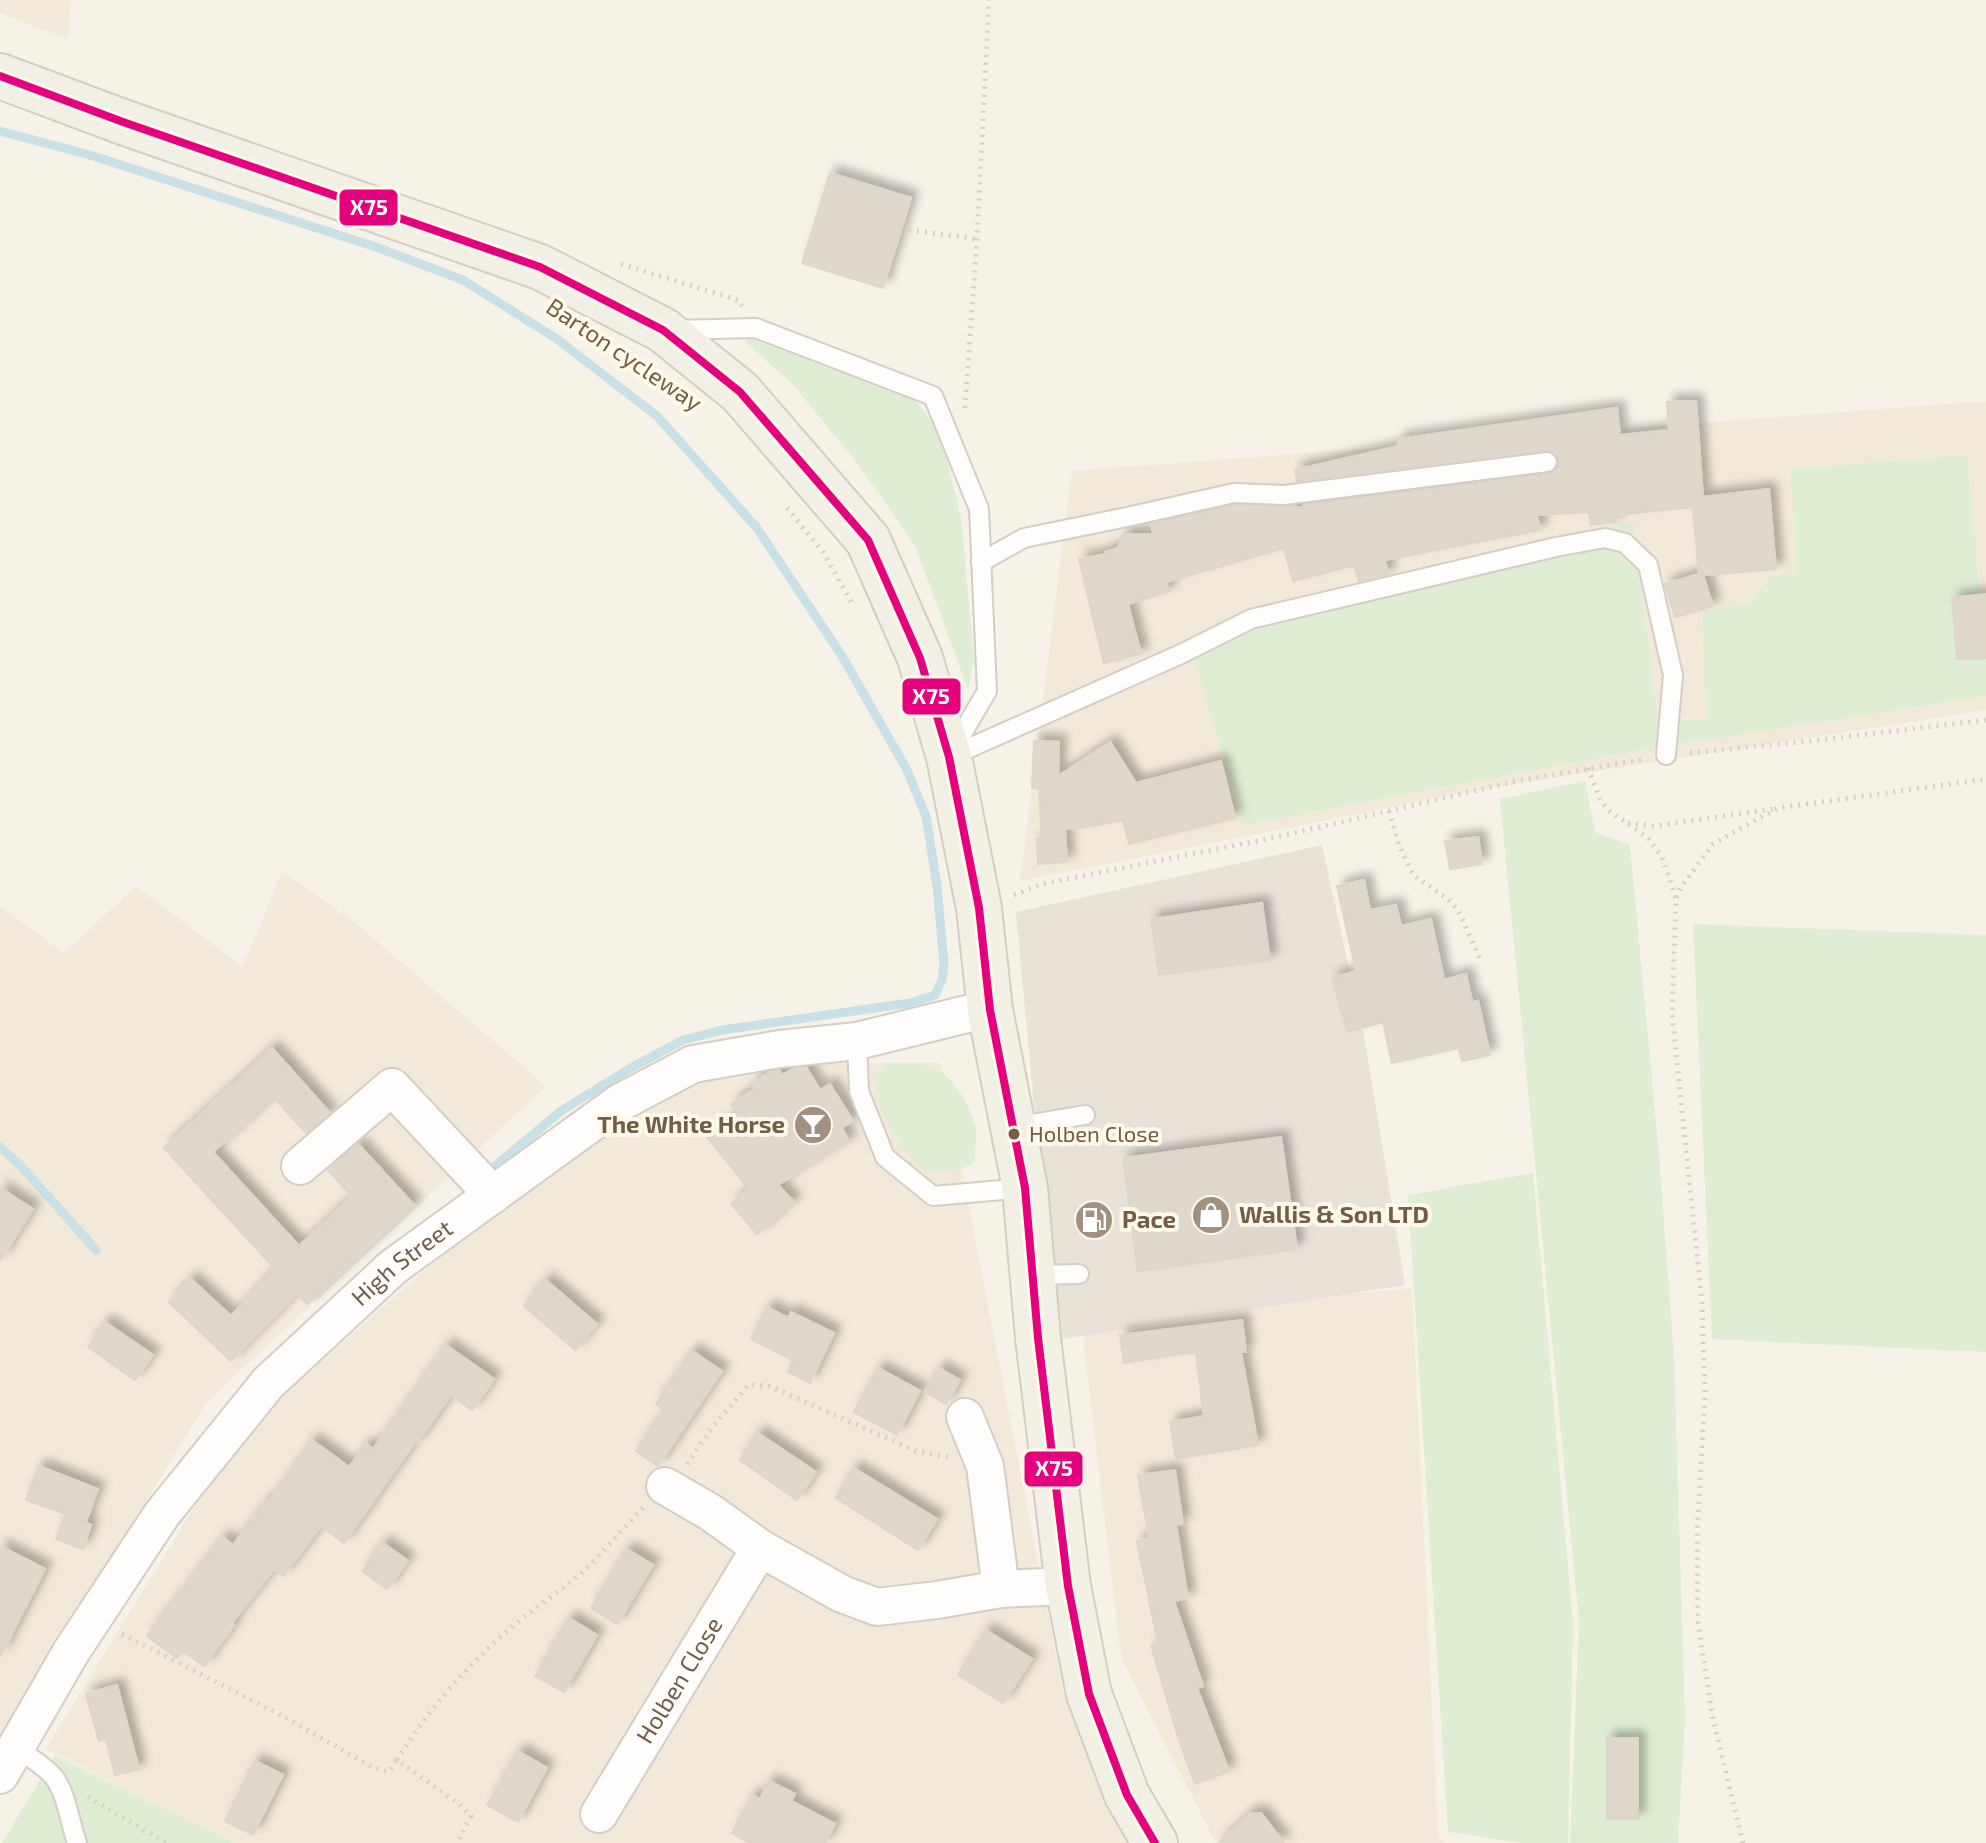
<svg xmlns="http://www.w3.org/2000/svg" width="1986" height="1843" viewBox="0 0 1986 1843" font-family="'Exo 2',sans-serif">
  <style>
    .residential { fill: #f2e9d8 }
    .industrial { fill: #e9e2d9 }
    .green { fill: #dfeed2 }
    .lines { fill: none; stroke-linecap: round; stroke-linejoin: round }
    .stream { stroke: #c9e0e7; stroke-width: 9 }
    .building { fill: #e0d8cd; stroke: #dfd6ca; stroke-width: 2; filter: url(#shadow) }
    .service-casing { stroke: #d4cec5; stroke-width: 22 }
    .minor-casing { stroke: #d4cec5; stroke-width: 40 }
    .primary-casing { stroke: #d5cdc5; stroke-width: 48 }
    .path { stroke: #d7d0c9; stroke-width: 5; stroke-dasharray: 2 6; stroke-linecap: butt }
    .service { stroke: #fefdfc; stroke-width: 18 }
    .minor { stroke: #fefdfc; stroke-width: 36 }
    .primary { stroke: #f2efe4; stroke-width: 44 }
    .bus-1-casing { stroke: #fff9e8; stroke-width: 14 }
    .bus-1 { stroke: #e5007d; stroke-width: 8 }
    .bus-dot { fill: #745d48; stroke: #fff9e8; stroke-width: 3 }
    .labels { text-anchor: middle; stroke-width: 8; stroke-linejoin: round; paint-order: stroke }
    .bus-label { font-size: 22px; fill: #745d48; stroke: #fff9e8; text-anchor: start }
    .street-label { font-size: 24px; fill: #745d48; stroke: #fff9e8 }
    .poi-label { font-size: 24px; font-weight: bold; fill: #745d48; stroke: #fff9e8; text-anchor: start }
    .line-badge { stroke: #fff9e8; stroke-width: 3 }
    .badge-label { font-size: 22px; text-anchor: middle; font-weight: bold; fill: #fff }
  </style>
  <defs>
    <filter id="shadow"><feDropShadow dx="7" dy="-7" stdDeviation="4" flood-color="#0004"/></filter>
  </defs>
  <rect width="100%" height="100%" fill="#f6f2e8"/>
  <!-- residential -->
  <g class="residential">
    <path d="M0,0H71L68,39L0,13Z"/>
    <path d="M1986,402V710L1489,788L1020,881L1072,471L1959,403Z"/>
    <path d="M282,871L353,921L546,1086L207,1402L0,1737V906L64,953L136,886L243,967Z"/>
    <path d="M704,1063H941L1062,1687L1139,1843H233L46,1749L239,1434L508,1197Z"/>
    <path d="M1412,1288L1438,1835L1444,1843H1216L1121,1658L1081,1320Z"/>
  </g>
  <!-- industrial -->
  <path class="industrial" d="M1322,845L1364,1037L1405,1285L1063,1339L1034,1105L1016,912Z"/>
  <!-- green -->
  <g class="green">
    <path d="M753,332L911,395L940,432L961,517L974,659L968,689L915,546L858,464L794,386L746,342Z"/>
    <path d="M1967,455L1986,662V696L1674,745V721L1707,719L1702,612L1748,603L1771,577L1797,572L1791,469Z"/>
    <path d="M1633,521L1661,746L1244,825L1189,642L1219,620Z"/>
    <path d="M1585,781L1595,832L1630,845L1659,1154L1674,1357L1685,1718L1678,1843H1570L1579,1621L1500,799Z"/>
    <path d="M1693,924L1986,935V1352L1712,1339Z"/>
    <path d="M917,1063L945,1074L965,1099L976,1127L975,1160C968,1168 963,1168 953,1170C946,1171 935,1174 928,1172C908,1164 876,1108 876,1087C877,1078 881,1071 886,1064Z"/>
    <path d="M1533,1173L1573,1624L1568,1843H1523L1448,1832L1408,1195Z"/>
    <path d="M55,1755L233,1843H2Z"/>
  </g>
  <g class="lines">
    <!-- stream -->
    <g class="stream">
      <path d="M0,131L90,155L376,247L463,280L557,339L657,416L757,528L842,656L906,768L926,816L937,886L944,964L942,980L935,995L910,1003L722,1030L683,1040L629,1069L561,1111L487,1173"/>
      <path d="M0,1147L20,1165L96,1250"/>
    </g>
  </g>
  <!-- building -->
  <g class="building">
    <path d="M830,173L911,198L883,288L802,263Z"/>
    <path d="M1696,401L1703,497L1769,489L1776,569L1703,575L1713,606L1675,617L1665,584L1699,574L1693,507L1615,515L1616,522L1591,525L1589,512L1537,515L1540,530L1385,560L1388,574L1359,581L1354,565L1293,581L1284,548L1166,582L1169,591L1128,604L1141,654L1104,663L1079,559L1105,554V552L1118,548L1124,534H1153L1151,524L1235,505L1291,506L1304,508L1303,505L1548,474L1555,471L1559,461L1556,454L1546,450L1297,481L1295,470L1398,446V439L1617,408L1620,435L1669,430L1667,402Z"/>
    <path d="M1986,594V658L1957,659L1952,598Z"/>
    <path d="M1034,741L1059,742L1058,776L1110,742L1136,783L1221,761L1235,818L1129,844L1123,820L1080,828L1065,829L1067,862L1038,864L1037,839H1042L1039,789L1032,788Z"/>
    <path d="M1478,837L1482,864L1450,869L1445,841Z"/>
    <path d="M1364,880L1370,910L1396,905L1401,926L1431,919L1444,980L1466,974L1472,1002L1478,1001L1490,1055L1462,1061L1459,1048L1392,1063L1383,1022L1347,1032L1332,978L1356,971L1337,886Z"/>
    <path d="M1262,903L1270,960L1159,975L1151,919Z"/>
    <path d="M272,1048L330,1113L306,1133L273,1097L213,1152L299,1246L352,1196L328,1170L358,1144L414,1205L307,1304L297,1293L231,1361L169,1302L191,1279L231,1316L275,1269L164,1148Z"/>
    <path d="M806,1067L820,1090L830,1084L853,1121L842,1128L849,1141L778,1185L794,1202L757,1234L731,1204L749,1189L707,1137L737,1114L731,1104L754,1089L751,1084L770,1072L779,1070L782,1075L793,1069Z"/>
    <path d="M1281,1137L1297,1249L1138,1271L1123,1158Z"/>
    <path d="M0,1188L33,1209L0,1261Z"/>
    <path d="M546,1280L597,1324L575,1350L524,1306Z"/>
    <path d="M767,1307L788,1318L791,1312L834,1333L810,1383L788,1372L793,1360L751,1339Z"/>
    <path d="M1242,1320L1246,1352H1241L1258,1445L1176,1459L1170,1422L1204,1416L1196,1353L1191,1354V1352L1124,1363L1120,1335Z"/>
    <path d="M105,1322L153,1355L135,1380L88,1347Z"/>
    <path d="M446,1345L494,1379L472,1410L451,1395L417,1443L415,1442L344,1543L321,1526L283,1576L274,1569L232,1623L234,1625L204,1666L183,1651L177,1658L147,1636L223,1537L233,1545L267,1500L269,1502L312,1440L349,1467L366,1444L373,1449Z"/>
    <path d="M692,1351L722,1371L658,1466L636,1451L664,1410L656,1404Z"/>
    <path d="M878,1368L920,1391L897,1435L854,1412Z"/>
    <path d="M939,1368L960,1380L946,1404L925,1392Z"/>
    <path d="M758,1433L816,1472L797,1500L740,1460Z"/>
    <path d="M39,1466L98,1489L86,1522L80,1520L91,1525L83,1549L56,1539L66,1514L26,1500Z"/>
    <path d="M854,1468L937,1519L918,1550L836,1498Z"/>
    <path d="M1175,1470L1183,1524L1176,1525L1188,1598L1174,1601L1203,1686L1197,1688L1229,1771L1195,1784L1178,1737L1151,1645L1158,1643L1137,1541L1149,1538L1138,1475Z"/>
    <path d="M383,1543L408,1561L387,1589L362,1571Z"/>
    <path d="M0,1546L45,1569L0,1657Z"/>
    <path d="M627,1549L653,1565L617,1624L591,1608Z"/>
    <path d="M569,1618L597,1635L564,1692L535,1676Z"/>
    <path d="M986,1630L1032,1659L1003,1703L958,1675Z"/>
    <path d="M117,1685L139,1769L115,1775L106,1739L99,1741L86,1694Z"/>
    <rect x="1607" y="1738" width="31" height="81"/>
    <path d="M518,1751L547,1768L518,1822L487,1805Z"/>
    <path d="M255,1761L283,1775L253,1835L225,1821Z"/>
    <path d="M769,1781L795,1794L791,1801L835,1824L825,1843H750L732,1833L752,1795L760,1799Z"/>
    <path d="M1251,1813H1261L1284,1843H1218Z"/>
  </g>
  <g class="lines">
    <defs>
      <g id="service">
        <path d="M673,330L756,328L933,396L979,509L987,691L952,751"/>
        <path d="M981,562L1024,538L1127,517L1234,493L1284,495L1547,462"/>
        <path d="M949,757L1181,654L1251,619L1556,547L1605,538L1625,543L1648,565L1673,675L1666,755"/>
        <path d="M857,1041L859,1091L885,1157L933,1196L1025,1188"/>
        <path d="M1014,1127L1085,1115"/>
        <path d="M1033,1275L1079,1274"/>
        <path d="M16,1748C28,1756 43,1765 53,1776C66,1791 70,1823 77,1843"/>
      </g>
      <g id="minor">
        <path d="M300,1166L392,1087L493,1195"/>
        <path d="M965,1417L985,1466L1001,1589"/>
        <path d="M665,1486L710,1512L760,1548L842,1594L877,1607L937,1600L1001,1589L1068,1586"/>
        <path id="s1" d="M0,1775L71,1652L162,1514L268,1383L393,1267L619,1103L693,1064L780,1049L857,1041L971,1013L990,1010"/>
        <path id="s2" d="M599,1814L760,1548"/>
      </g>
      <path id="primary" d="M0,76L123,122L540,267L663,330L740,392L868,540L920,658L949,757L979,908L990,1010L1025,1188L1038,1338L1068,1586L1089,1694L1127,1795L1155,1843"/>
    </defs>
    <!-- service casing -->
    <use href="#service" class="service-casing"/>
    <!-- minor casing -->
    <use href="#minor" class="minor-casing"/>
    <!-- primary casing -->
    <use href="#primary" class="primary-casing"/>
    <!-- path -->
    <g class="path">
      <path d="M909,230L977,239"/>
      <path d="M621,264L738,300L742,306"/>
      <path d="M629,357L651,372"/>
      <path d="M965,408L977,239L989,0"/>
      <path d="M787,508L823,552L853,605"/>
      <path d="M1690,753L1810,741L1986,720"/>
      <path d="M1588,768L1600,799L1608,810L1648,838L1662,857L1676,898"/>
      <path d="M1389,811L1399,845L1413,875L1448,899L1458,910L1481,961"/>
      <path d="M1628,823L1654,826L1773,809"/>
      <path d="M1014,895L1042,884L1277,837L1517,781L1645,759"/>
      <path d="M687,1464L708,1433L748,1385L769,1386L916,1451L948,1457"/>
      <path d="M122,1634L277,1713L372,1767L388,1772L397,1760L459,1804L471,1816L457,1843"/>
      <path d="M397,1760C429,1708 470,1662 517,1623C541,1603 567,1587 589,1566C608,1547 625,1526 643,1508"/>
      <path d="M88,1797L166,1843"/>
      <path d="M1743,1843L1713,1719L1698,1622L1697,1533L1705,1395L1702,1303L1672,1014L1676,898L1681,887L1713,844L1778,808L1986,779"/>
    </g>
    <!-- service -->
    <use href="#service" class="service"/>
    <!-- minor -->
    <use href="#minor" class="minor"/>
    <!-- primary -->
    <use href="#primary" class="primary"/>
    <defs>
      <path id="bus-1" d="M0,76L123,122L540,267L663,330L740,392L868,540L920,658L949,757L979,908L990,1010L1025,1188L1038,1338L1068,1586L1089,1694L1127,1795L1155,1843"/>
    </defs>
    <!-- bus-1 casing -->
    <use href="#bus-1" class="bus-1-casing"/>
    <!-- bus-1 -->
    <use href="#bus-1" class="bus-1"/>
  </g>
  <!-- icons -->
  <defs>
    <symbol id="bar-disc" viewBox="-11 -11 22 22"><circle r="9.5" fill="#a29180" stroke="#fff9e8"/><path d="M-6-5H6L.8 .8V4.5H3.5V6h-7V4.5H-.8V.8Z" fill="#fff"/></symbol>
    <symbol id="shop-disc" viewBox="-11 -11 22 22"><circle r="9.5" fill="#a29180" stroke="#fff9e8"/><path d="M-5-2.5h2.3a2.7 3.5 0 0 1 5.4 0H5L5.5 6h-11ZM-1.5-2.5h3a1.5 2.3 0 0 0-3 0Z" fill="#fff"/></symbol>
    <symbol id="fuel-disc" viewBox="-11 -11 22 22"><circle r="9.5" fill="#a29180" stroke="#fff9e8"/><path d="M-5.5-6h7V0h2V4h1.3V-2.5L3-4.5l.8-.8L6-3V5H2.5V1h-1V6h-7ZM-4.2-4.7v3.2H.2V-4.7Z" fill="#fff"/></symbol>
  </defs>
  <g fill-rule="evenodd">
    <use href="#bar-disc" x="791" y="1103" width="44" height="44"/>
    <use href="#shop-disc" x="1189" y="1193" width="44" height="44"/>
    <use href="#fuel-disc" x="1072" y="1198" width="44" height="44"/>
  </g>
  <!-- markers -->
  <circle class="bus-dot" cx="1014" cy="1134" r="7"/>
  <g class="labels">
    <!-- bus labels -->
    <g class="bus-label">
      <text x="1029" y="1142">Holben Close</text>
    </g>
    <!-- street labels -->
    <g class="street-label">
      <text transform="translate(624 355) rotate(34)" y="8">Barton cycleway</text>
      <text dy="8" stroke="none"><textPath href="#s1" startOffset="656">High Street</textPath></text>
      <text dy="8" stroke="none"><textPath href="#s2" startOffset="156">Holben Close</textPath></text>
    </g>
    <!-- poi labels -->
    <g class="poi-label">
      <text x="785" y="1133" text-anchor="end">The White Horse</text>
      <text x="1239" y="1223">Wallis &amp; Son LTD</text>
      <text x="1122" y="1228">Pace</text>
    </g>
  </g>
  <g class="line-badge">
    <rect x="338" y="188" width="61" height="39" rx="8" fill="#e5007d"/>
    <rect x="901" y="677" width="61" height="39" rx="8" fill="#e5007d"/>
    <rect x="1023" y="1450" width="61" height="38" rx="8" fill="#e5007d"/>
  </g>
  <g class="badge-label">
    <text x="369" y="215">X75</text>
    <text x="931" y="704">X75</text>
    <text x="1054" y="1476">X75</text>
  </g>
</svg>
